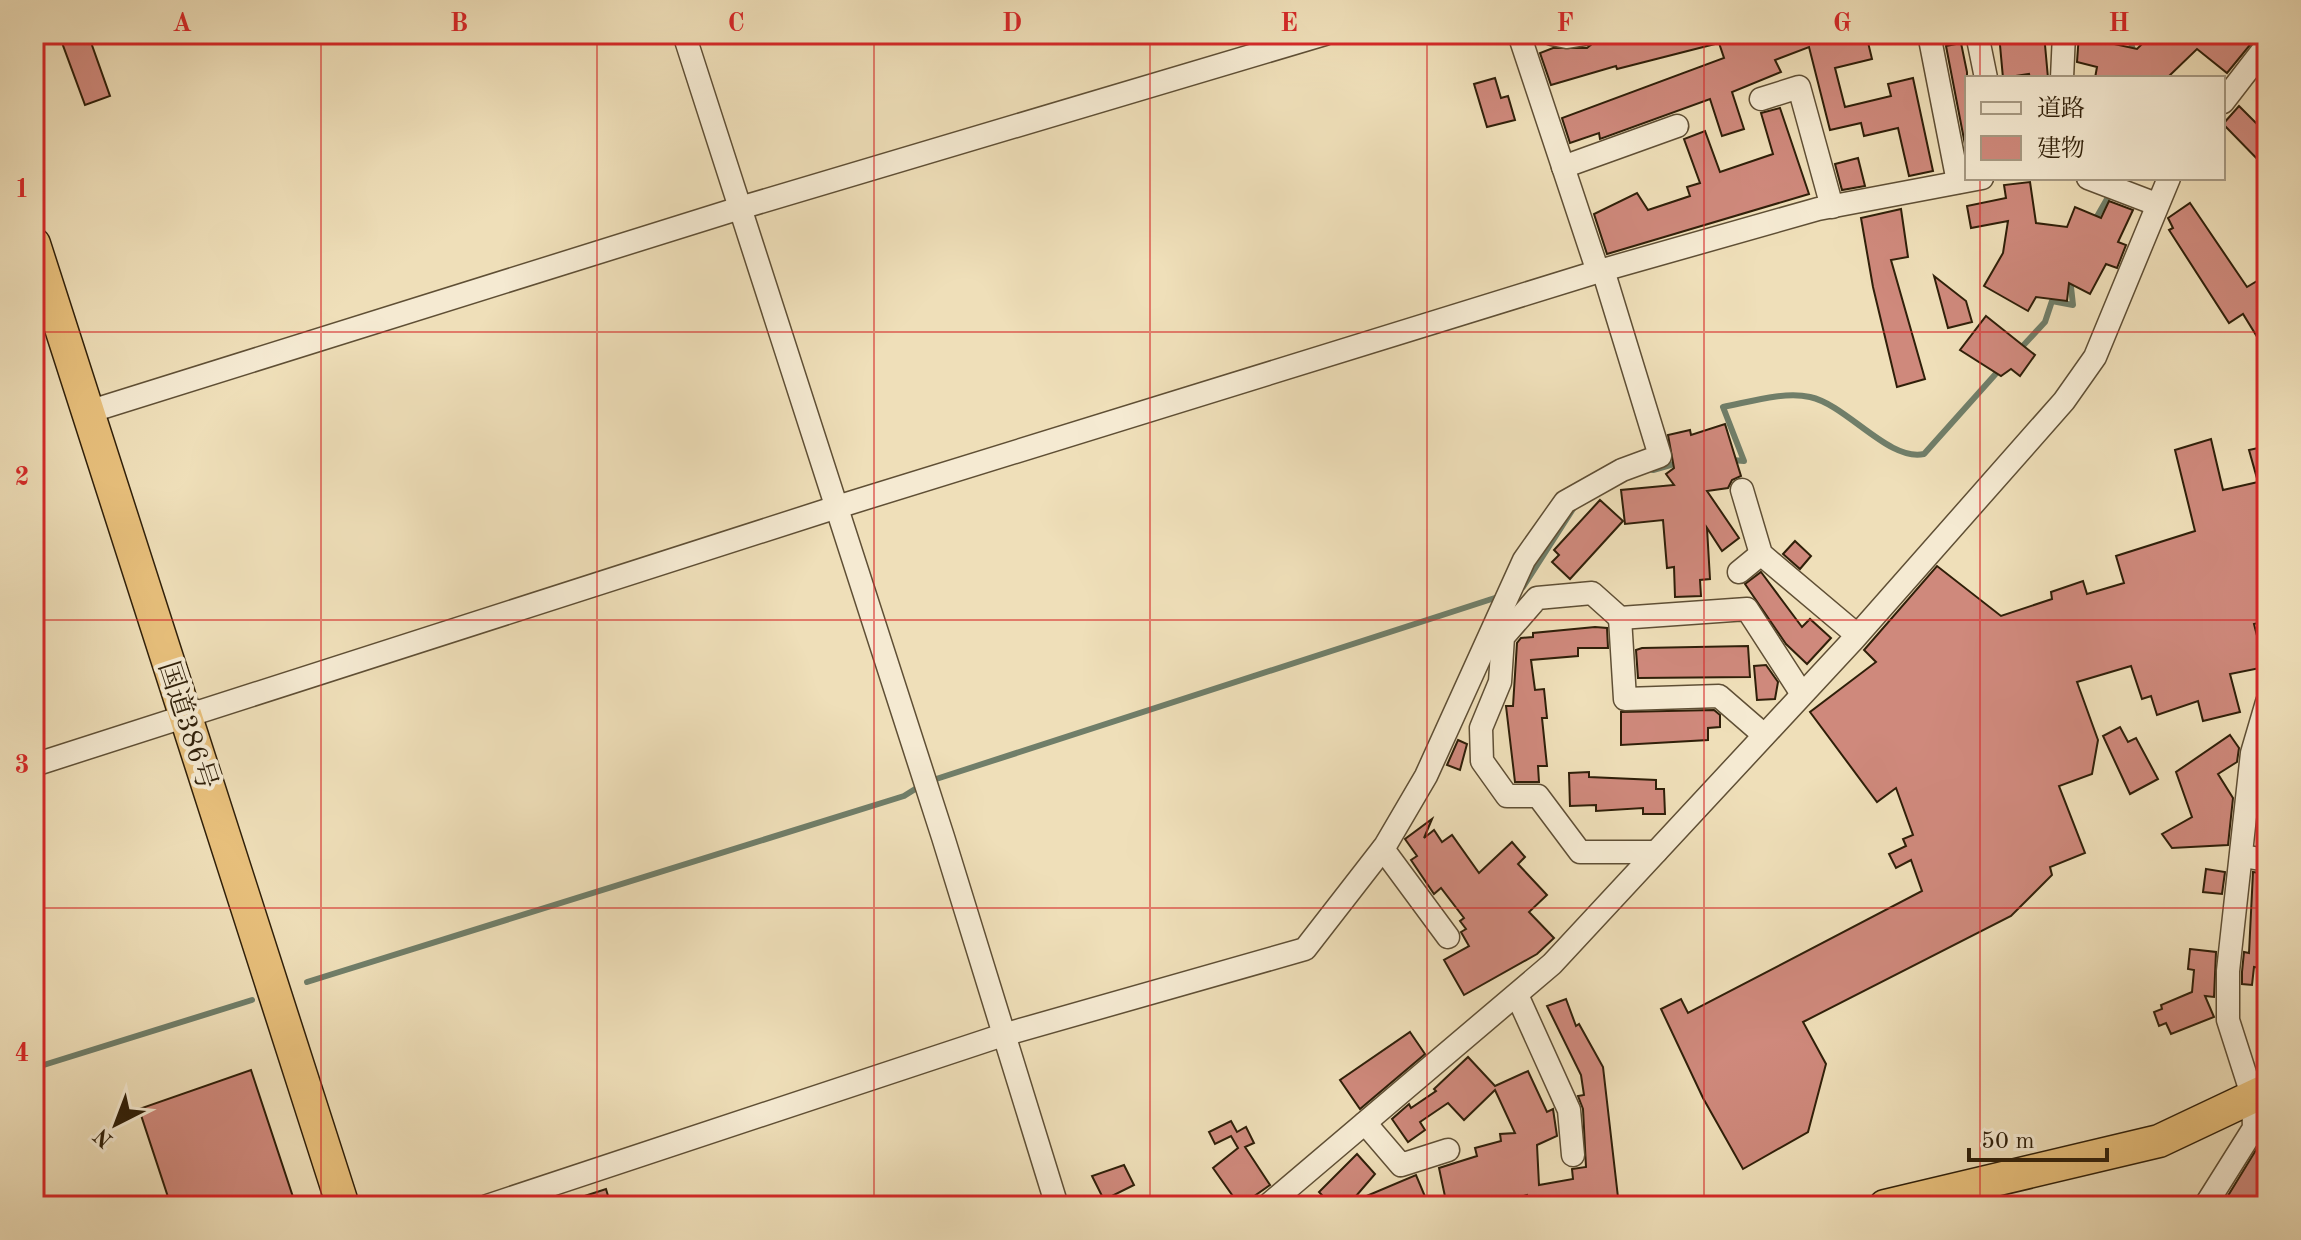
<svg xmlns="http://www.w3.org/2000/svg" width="2301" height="1240" viewBox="0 0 2301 1240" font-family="'Old Standard TT','Noto Serif JP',serif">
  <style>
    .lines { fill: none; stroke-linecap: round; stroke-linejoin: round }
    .stream { stroke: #707e69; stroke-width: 6 }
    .building { fill: #cf897c; stroke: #2f1f09; stroke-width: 2 }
    .minor-casing { stroke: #5f4f35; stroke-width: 25 }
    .highway-casing { stroke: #2f1f09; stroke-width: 35 }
    .minor { stroke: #f5ead2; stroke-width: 22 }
    .highway { stroke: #e8c07c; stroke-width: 32 }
    .grid { fill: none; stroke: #d62828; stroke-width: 2; stroke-opacity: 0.55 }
    .labels { text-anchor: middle; stroke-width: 8; stroke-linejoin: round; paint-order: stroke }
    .street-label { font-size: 28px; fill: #2f1f09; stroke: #f5ead2 }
    .neatline { fill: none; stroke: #d62828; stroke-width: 3 }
    .grid-label { font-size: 26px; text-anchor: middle; font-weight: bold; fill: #d62828 }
  </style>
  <rect width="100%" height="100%" fill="#efdfb9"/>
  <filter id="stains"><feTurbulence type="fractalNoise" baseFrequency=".0025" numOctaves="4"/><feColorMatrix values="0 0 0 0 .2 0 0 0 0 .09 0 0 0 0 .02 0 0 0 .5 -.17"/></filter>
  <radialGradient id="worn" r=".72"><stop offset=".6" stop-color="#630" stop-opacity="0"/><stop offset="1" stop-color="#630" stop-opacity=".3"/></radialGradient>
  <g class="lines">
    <!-- stream -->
    <g class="stream">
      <path d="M2129,34L2134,55"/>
      <path d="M2095,220L2111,192"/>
      <path d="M2020,349L2045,322L2052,301L2073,305L2070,278"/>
      <path d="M1732,460L1744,461L1723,407C1749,402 1784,391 1810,397C1847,405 1889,462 1924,454L2001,368"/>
      <path d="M1653,470L1681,462"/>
      <path d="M1523,587L1573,509"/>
      <path d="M930,781L1501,596"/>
      <path d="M307,982L904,796L920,786"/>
      <path d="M34,1068L252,1000"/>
    </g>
  </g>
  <!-- building -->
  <g class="building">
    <path d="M79,34H88L110,96L85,105L61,40Z"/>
    <path d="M1619,34H1866L1872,59L1835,68L1845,107L1891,96L1888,84L1913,78L1933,171L1909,176L1898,128L1864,136L1861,123L1830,130L1809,47L1775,60L1781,72L1732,92L1744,129L1722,136L1710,99L1600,139L1599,133L1570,143L1562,118L1724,58L1719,43L1617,69L1616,66L1551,85L1540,53L1553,48H1587L1598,39Z"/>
    <path d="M1999,34H2044L2048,78H2030L2029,74L2003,78Z"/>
    <path d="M2079,34L2115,37L2114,44L2137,49L2152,34H2259L2227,73L2197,49L2167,78H2095L2097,67L2077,62Z"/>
    <path d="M1961,43L1967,72V155L1946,46Z"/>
    <path d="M1495,78L1501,98L1508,96L1515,120L1487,127L1474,84Z"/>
    <path d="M2239,106L2267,134V169L2223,124Z"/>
    <path d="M1780,108L1809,194L1607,254L1594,214L1637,193L1648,210L1690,196L1687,187L1700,183L1684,139L1705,131L1720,172L1773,154L1761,113Z"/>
    <path d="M1858,158L1865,186L1842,190L1835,164Z"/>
    <path d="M2030,182L2036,223L2067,227L2075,207L2101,218L2109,201L2133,210L2118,242L2126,245L2117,268L2106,264L2090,294L2069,283L2067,301L2036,297L2028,311L1984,286L2003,253L2008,221L1971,228L1967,206L2006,198L2004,185Z"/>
    <path d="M2190,203L2247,287L2267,275V353L2243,314L2229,323L2169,230L2173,228L2168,218Z"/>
    <path d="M1901,209L1908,257L1891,260L1925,379L1897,387L1873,287L1861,218Z"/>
    <path d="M1934,276L1966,301L1972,322L1948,328Z"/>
    <path d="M1986,316L2035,355L2020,376L2011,369L2001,376L1960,350Z"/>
    <path d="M1725,424L1741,476L1732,480L1728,488L1707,491L1739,538L1722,551L1707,528L1710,579L1700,580L1701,596L1675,597L1674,567L1667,568L1663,520L1625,524L1621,490L1674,485L1666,474L1674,468L1668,435L1690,430L1691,435Z"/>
    <path d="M2211,439L2223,490L2258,482L2249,450L2267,446V621L2254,624L2265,667L2230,674L2240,712L2203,721L2198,701L2157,715L2151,696L2142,699L2131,666L2077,682L2098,740L2092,774L2059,786L2085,853L2050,867L2052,875L2011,916L1803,1022L1826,1064L1808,1132L1743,1169L1703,1098L1661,1009L1681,999L1688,1013L1922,891L1911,860L1896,868L1889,854L1906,846L1903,839L1913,835L1896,788L1877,802L1810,712L1876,662L1864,650L1937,566L2001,616L2052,599L2051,592L2083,581L2087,594L2124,583L2116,556L2195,531L2175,450Z"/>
    <path d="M1600,500L1623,521L1570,579L1552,562L1559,555L1554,550Z"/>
    <path d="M1795,541L1811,556L1800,569L1783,554Z"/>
    <path d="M1761,572L1802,627L1810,619L1831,638L1807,664L1786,644L1745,584Z"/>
    <path d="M1595,627L1607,628L1608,648H1578V656L1531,660L1535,690L1544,689L1547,718H1542L1547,766H1538L1539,782H1515L1506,706H1513L1517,643L1521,638L1533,637V633Z"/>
    <path d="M1748,646L1750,677L1638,678L1636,650L1642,648Z"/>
    <path d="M1766,665L1778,682L1775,699L1757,700L1754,666Z"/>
    <path d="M1714,710L1720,715V727L1708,728V740L1621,745V712Z"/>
    <path d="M2120,727L2128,742L2136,738L2158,779L2130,794L2103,736Z"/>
    <path d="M2230,735L2239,748L2237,762L2218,774L2233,798L2228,845L2172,848L2162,834L2192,817L2176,772Z"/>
    <path d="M1458,740L1467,744L1460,770L1447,765Z"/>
    <path d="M1589,772V777L1656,780V789H1664L1665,814H1643V808L1596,811V805L1570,806L1569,773Z"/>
    <path d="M1432,819L1424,838L1434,830L1442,842L1452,835L1479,873L1512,842L1525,857L1518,864L1547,895L1529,912L1554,938L1537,954L1464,995L1444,960L1469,946L1461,932L1466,929L1460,921L1464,918L1441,888L1434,894L1411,860L1417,856L1405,839Z"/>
    <path d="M2206,869L2225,872L2222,894L2203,892Z"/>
    <path d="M2253,872L2267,874V969L2254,967L2252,985L2242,984V972L2244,952L2249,953Z"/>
    <path d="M2190,949L2216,952L2214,997L2205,996L2214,1017L2171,1034L2166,1023L2159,1026L2154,1012L2162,1009L2161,1005L2192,992L2194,970L2188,969Z"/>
    <path d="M1566,999L1576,1026L1579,1024L1603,1067L1619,1206H1529L1527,1195L1499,1203L1500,1206H1447L1439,1168L1477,1156L1475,1148L1501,1141L1500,1134L1515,1133L1495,1090L1464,1120L1448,1103L1420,1122L1425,1130L1408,1142L1392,1119L1409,1104L1411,1108L1436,1091L1434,1089L1468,1057L1495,1086L1528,1071L1547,1112L1553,1109L1557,1136L1537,1145L1539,1185L1573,1179L1572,1169L1586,1167L1583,1109L1578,1096L1584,1095L1581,1075L1547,1006Z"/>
    <path d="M1410,1032L1425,1054L1360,1109L1340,1080Z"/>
    <path d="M251,1070L296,1206H227L224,1197L196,1206H171L139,1109Z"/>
    <path d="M1231,1121L1237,1132L1246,1127L1254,1143L1245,1147L1270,1185L1240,1206L1213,1168L1238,1148L1231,1136L1215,1144L1209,1132Z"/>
    <path d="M2267,1132V1182L2252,1206H2238L2226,1199Z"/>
    <path d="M1357,1154L1375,1174L1350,1203L1416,1175L1429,1206H1332L1319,1192Z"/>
    <path d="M1124,1165L1134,1185L1104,1200L1092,1176Z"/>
    <path d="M606,1189L611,1206H563V1203Z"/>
  </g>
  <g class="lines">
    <defs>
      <g id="minor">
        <path d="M684,34L943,837L1057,1206"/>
        <path d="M1519,34L1598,272"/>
        <path d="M1552,34L1567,37L1585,34"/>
        <path d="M1929,34L1958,182"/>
        <path d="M1977,34L1986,78"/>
        <path d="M2062,78L2064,34"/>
        <path d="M1761,99L1799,87L1832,207"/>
        <path d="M2223,102L2267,45"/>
        <path d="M1563,167L1677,126"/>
        <path d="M2088,178L2156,204"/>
        <path d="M88,412L740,208L1325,34"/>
        <path d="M1742,490L1761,554L1857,635"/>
        <path d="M1739,572L1761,554"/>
        <path d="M1620,618L1625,699L1719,696L1764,735"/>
        <path d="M34,765L837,507L1603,270L1818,209L1982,178"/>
        <path d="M1383,849L1448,937"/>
        <path d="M1656,852H1580L1538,796H1507L1482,761L1481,728L1500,682L1503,637L1537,598L1592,593L1620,618L1747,609L1802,694"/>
        <path d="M2242,856L2267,860"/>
        <path d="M1517,995L1569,1110L1573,1155"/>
        <path d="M1365,1123L1401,1165L1448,1150"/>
        <path d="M487,1206L1003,1035L1305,949L1385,846L1426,776L1524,560L1565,502L1622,470L1660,456L1603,270"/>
        <path d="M1267,1206L1552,964L1854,639L2064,401L2095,357L2169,178"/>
        <path d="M2205,1206L2254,1128L2253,1098L2228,1020V971L2252,753L2267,702"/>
      </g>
      <g id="highway">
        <path d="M34,244L343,1206"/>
        <path d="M1885,1206L2159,1141L2267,1090"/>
      </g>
    </defs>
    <!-- minor casing -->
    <use href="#minor" class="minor-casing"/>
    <!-- highway casing -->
    <use href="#highway" class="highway-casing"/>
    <!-- minor -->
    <use href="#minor" class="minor"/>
    <!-- highway -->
    <use href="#highway" class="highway"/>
  </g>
  <!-- grid -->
  <path class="grid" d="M321,34V1206M597,34V1206M874,34V1206M1150,34V1206M1427,34V1206M1704,34V1206M1980,34V78M1980,178V1206M34,332H2267M34,620H2267M34,908H2267"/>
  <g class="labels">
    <!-- street labels -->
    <g class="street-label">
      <text transform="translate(189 725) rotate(72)" y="10">国道386号</text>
    </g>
  </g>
  <!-- margin -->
  <rect width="2301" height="1240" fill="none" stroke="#efdfb9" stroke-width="88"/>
  <!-- legend -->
  <rect x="1965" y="76" width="260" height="104" fill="#f5ead2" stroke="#a69982" stroke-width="2"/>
  <rect x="1981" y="102" width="40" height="12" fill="#f5ead2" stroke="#a69982" stroke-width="2"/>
  <text x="2037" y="116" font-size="24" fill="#2f1f09">道路</text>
  <rect x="1981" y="136" width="40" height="24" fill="#cf897c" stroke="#a69982" stroke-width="2"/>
  <text x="2037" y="156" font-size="24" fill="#2f1f09">建物</text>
  <!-- north arrow -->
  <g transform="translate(116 1124) rotate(222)" stroke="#f5ead2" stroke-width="6" paint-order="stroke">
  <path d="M0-6L14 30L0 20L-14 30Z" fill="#2f1f09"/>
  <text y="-12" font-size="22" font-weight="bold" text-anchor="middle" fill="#2f1f09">N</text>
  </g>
  <!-- scale -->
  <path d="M1969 1148v12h138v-12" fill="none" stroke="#2f1f09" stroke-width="4"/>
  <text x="1981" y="1148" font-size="24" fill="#2f1f09" stroke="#f5ead2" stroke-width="6" paint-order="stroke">50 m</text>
  <rect x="44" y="44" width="2213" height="1152" class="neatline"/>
  <g class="grid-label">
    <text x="182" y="31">A</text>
    <text x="459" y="31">B</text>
    <text x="736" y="31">C</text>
    <text x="1012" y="31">D</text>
    <text x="1289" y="31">E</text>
    <text x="1565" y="31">F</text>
    <text x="1842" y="31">G</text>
    <text x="2119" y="31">H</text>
    <text x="22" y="197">1</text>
    <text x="22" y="485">2</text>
    <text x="22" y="773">3</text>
    <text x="22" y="1061">4</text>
  </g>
  <rect width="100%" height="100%" filter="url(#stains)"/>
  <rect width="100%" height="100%" fill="url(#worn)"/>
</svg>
